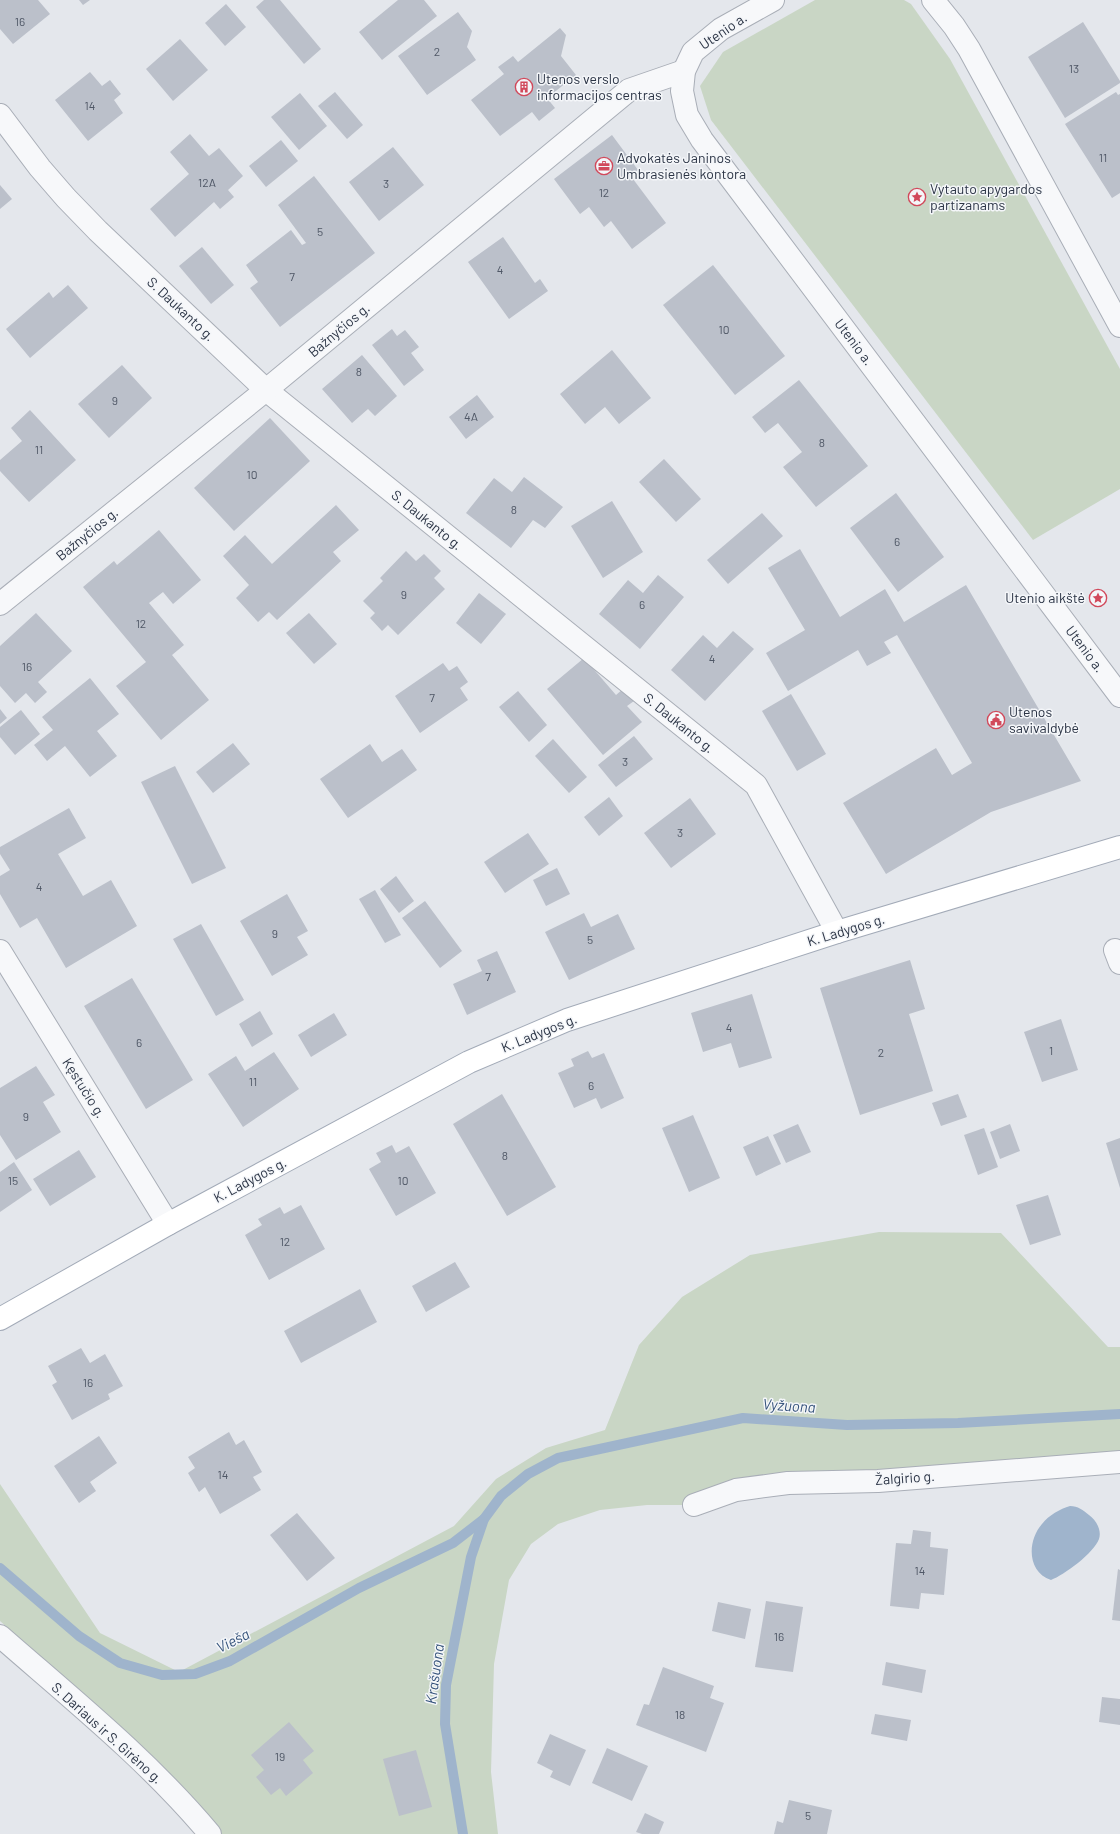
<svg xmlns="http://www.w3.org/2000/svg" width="1120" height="1834" viewBox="0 0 1120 1834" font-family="Barlow,sans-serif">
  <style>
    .green { fill: #c9d6c5 }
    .water { fill: #9fb4cc }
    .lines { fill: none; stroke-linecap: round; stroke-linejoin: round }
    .stream { stroke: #9fb4cc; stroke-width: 10 }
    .building { fill: #bbc0ca }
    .minor-casing { stroke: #a9aeb7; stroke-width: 24 }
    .major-casing { stroke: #a3abb8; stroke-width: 24 }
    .minor { stroke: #f7f8fa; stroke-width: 22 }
    .major { stroke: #fff; stroke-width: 22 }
    .labels { text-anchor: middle; stroke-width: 3; stroke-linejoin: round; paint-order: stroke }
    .number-label { font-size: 12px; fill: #4f5766 }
    .street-label { font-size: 14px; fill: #2b3445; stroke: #f4f6f9 }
    .poi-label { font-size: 14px; fill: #2b3445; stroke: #f4f6f9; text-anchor: start }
    .water-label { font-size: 15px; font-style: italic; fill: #34527a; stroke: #f4f6f9 }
  </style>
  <rect width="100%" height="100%" fill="#e4e7ec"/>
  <!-- green -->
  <g class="green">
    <path d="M815,0H904L911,4L950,59L1120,369V489L1033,540L711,120L700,86L723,52Z"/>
    <path d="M879,1232L1001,1233L1108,1347H1120V1454L878,1481L694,1505H647L600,1510L558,1524L531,1544L509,1580L494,1664L491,1772L498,1834H221L158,1761L0,1621V1484L100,1633L179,1672L454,1526L496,1479L546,1448L605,1430L639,1345L682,1297L750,1255Z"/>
  </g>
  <!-- water -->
  <path class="water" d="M1070,1506C1078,1506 1083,1510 1089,1515C1096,1520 1102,1530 1099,1539C1094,1553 1064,1575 1051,1580C1027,1572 1027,1541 1042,1524C1049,1515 1060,1509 1070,1506Z"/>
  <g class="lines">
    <!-- stream -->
    <g class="stream">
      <path d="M0,1568L79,1636L120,1663L162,1675L195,1674L230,1661L359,1588L453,1543L484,1519"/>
      <path d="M463,1834L445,1724L446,1685L471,1557L484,1519L501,1496L528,1474L558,1458L743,1418L847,1425L958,1423L1120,1414"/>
    </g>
  </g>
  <!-- building -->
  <g class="building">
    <path d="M0,0H38L50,14L13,44L0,29Z"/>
    <path d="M79,0H90L83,5Z"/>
    <path d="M264,0H280L321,49L304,64L256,7Z"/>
    <path d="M398,0H424L437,16L382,60L359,32Z"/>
    <path d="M226,4L246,27L225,46L205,23Z"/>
    <path d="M458,12L472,31L467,47L476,60L427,95L398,56Z"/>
    <path d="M1083,22L1120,81V83L1065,118L1028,57Z"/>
    <path d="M560,28L566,35L561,56L576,75L547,98L555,108L539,121L532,112L500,136L471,100L504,74L498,67L513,56L518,62Z"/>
    <path d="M180,39L208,70L173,101L146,69Z"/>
    <path d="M90,72L102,86L110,80L121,94L114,100L123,113L88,141L55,100Z"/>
    <path d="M335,92L363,125L347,139L318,106Z"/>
    <path d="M1116,92L1118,95L1120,94V193L1112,198L1065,124Z"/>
    <path d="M300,93L327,126L299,150L271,117Z"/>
    <path d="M190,134L209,156L219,148L243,176L228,190L234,197L220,209L214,202L175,237L150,209L189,174L170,152Z"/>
    <path d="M612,135L638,170L630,175L666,223L632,249L611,221L604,227L589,207L580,214L554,179Z"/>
    <path d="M281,140L298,161L266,187L249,166Z"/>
    <path d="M393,147L424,185L379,221L349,182Z"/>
    <path d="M314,176L375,253L280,327L250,288L258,282L246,265L291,230L302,245L306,243L278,205Z"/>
    <path d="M0,185L12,199L0,209Z"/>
    <path d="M503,237L535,283L540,279L548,291L509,319L468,262Z"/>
    <path d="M202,247L234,285L211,304L179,266Z"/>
    <path d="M713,265L785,356L735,395L663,305Z"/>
    <path d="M68,285L88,308L30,358L6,329L49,292L53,298Z"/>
    <path d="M392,329L397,336L405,330L419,347L411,353L424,370L404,386L372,345Z"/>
    <path d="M612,350L651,398L619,424L605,407L585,424L560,394Z"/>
    <path d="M362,355L397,396L375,416L368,409L352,423L322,389Z"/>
    <path d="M122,365L152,398L109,438L78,404Z"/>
    <path d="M799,380L868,466L816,507L783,467L802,452L778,423L765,433L752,417Z"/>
    <path d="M477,395L494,417L466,439L449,417Z"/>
    <path d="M30,410L76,460L29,502L0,471V460L22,441L11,428Z"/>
    <path d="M270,418L310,461L234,531L194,488Z"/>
    <path d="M664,459L701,499L676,522L639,482Z"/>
    <path d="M524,477L563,507L545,528L533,520L511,548L466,513L494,478L512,492Z"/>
    <path d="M896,493L944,557L898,592L850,528Z"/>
    <path d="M612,501L643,552L603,578L571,526Z"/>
    <path d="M336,505L359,530L333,552L341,561L277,620L269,612L258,622L236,598L249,585L223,556L245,535L272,564Z"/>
    <path d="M762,513L783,536L728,584L707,560Z"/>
    <path d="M159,530L201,580L173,604L163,592L149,603L184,645L172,655L209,700L161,740L116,686L146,662L83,587L114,561L117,565Z"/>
    <path d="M800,549L840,617L885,589L904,622L966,585L1081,781L991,812L886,874L843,803L936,748L952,775L972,763L897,635L884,642L891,653L867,666L858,650L788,691L766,653L805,630L768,568Z"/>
    <path d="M406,551L416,561L424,554L441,571L434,578L445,589L398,635L388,625L382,631L370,618L375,613L363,601L383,581L380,578Z"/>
    <path d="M658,575L684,597L640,649L599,614L628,580L643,593Z"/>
    <path d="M479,593L506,614L481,644L456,623Z"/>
    <path d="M36,613L72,651L38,682L47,692L35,703L26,693L15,703L0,686V646Z"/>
    <path d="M309,613L337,644L314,664L286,633Z"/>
    <path d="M733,631L754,649L705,701L671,670L703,635L717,648Z"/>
    <path d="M584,658L616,695L623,689L634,701L627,706L642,722L603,755L547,689Z"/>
    <path d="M443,663L449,671L457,666L468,682L460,688L468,700L420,733L395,696Z"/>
    <path d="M90,678L119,714L97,731L117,756L90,777L65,746L47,761L34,745L53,730L42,717Z"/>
    <path d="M518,691L547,725L529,742L499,707Z"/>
    <path d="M791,694L826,754L797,771L762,711Z"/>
    <path d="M0,709L7,718L0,724Z"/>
    <path d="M21,710L40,734L15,755L0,737V727Z"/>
    <path d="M634,736L653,759L616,787L598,765Z"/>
    <path d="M553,739L587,777L569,793L535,756Z"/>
    <path d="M233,743L250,764L213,793L196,772Z"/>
    <path d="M370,744L382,762L402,749L417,770L348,818L320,779Z"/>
    <path d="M175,766L226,868L192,884L141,782Z"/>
    <path d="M609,797L623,816L599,836L584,817Z"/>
    <path d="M690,798L716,834L671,868L644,833Z"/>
    <path d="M69,808L86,838L58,854L83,896L111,880L137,926L66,968L37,918L20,928L0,894V876L10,870L0,854V847Z"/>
    <path d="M528,833L549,864L505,893L484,862Z"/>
    <path d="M557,868L570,894L546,906L533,880Z"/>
    <path d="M396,876L414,901L399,913L380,889Z"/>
    <path d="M375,890L401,935L385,943L359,899Z"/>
    <path d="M287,894L308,931L297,937L308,955L272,976L240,921Z"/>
    <path d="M425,901L462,951L440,968L402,918Z"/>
    <path d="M584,913L591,927L618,914L635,949L569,980L545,932Z"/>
    <path d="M201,924L244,1000L216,1016L173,939Z"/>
    <path d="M497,951L516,992L467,1015L453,984L482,971L477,960Z"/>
    <path d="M910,960L925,1009L909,1014L933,1091L860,1115L820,988Z"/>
    <path d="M132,978L193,1080L146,1109L84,1006Z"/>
    <path d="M752,994L772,1058L739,1068L731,1043L703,1052L691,1013Z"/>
    <path d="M260,1011L273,1034L252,1047L239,1024Z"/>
    <path d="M334,1013L347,1035L311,1057L298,1035Z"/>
    <path d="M1061,1019L1078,1070L1042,1082L1024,1032Z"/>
    <path d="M588,1051L592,1058L604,1053L624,1098L601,1109L596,1098L574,1108L558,1073L574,1066L571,1059Z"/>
    <path d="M274,1052L299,1089L243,1127L208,1074L236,1056L245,1071Z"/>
    <path d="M36,1066L55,1095L43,1102L61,1132L16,1160L0,1135V1088Z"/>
    <path d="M502,1094L556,1187L507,1216L453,1124Z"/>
    <path d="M958,1094L967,1117L941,1126L932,1103Z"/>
    <path d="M693,1115L720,1178L689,1192L662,1128Z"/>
    <path d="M798,1124L811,1152L786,1163L773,1135Z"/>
    <path d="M1010,1124L1020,1151L1000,1159L990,1132Z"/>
    <path d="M984,1128L998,1167L978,1175L964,1135Z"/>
    <path d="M768,1136L781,1164L756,1176L743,1147Z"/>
    <path d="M1120,1138V1188L1106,1143Z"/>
    <path d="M392,1145L396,1153L409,1146L436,1193L396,1216L369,1169L381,1162L376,1153Z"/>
    <path d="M79,1150L96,1177L50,1206L33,1179Z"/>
    <path d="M14,1162L32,1190L0,1212V1172Z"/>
    <path d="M1048,1195L1061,1235L1030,1245L1016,1205Z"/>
    <path d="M301,1205L325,1249L269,1280L245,1235L262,1225L258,1219L280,1207L284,1214Z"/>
    <path d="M455,1262L470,1287L426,1312L412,1286Z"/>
    <path d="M360,1289L377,1322L301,1363L284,1331Z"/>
    <path d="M81,1348L90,1363L105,1354L123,1386L108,1394L110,1399L72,1420L52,1385L57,1382L48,1366Z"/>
    <path d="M229,1432L236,1445L244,1440L262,1472L253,1477L261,1490L220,1514L205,1487L199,1492L188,1473L195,1468L188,1457Z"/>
    <path d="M99,1436L117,1463L90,1482L96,1491L79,1503L54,1466Z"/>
    <path d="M297,1513L335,1558L307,1581L270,1535Z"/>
    <path d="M913,1530L931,1532L930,1547L948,1549L944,1595L921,1593L919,1609L890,1606L896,1543L911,1544Z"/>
    <path d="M1118,1569L1120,1570V1621L1112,1620Z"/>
    <path d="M766,1601L803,1607L793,1672L755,1667Z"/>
    <path d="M718,1602L751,1609L745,1639L712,1631Z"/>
    <path d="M886,1662L926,1670L922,1693L882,1685Z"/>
    <path d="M663,1667L714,1686L710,1698L724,1703L706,1752L636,1725L644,1704L649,1705Z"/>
    <path d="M1102,1697L1120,1699V1725L1099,1722Z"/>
    <path d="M875,1714L911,1720L907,1741L871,1734Z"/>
    <path d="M289,1722L314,1751L303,1760L313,1773L286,1796L280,1788L271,1795L256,1777L264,1770L251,1755Z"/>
    <path d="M550,1734L586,1750L570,1786L550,1777L553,1771L537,1763Z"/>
    <path d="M607,1748L648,1766L632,1801L592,1783Z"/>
    <path d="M416,1750L432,1807L399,1816L383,1759Z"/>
    <path d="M789,1800L832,1810L827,1834H774L777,1821L783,1823Z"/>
    <path d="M645,1813L664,1822L659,1834H642L636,1832Z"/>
  </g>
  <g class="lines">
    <defs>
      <g id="minor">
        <path d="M773,0L721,29L693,52L684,71L682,91L687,115L702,140L1120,696"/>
        <path d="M933,0L954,26L969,49L1120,326"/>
        <path d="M0,115L40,168L66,198L98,231L266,390L756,785L837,932"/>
        <path d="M0,604L266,390L629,90L684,71"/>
        <path d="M1115,950L1120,963"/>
        <path d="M0,951L168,1224"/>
        <path d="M694,1505L736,1490L788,1483L878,1481L1120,1462"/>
        <path d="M0,1636C72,1699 148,1760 210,1834"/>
      </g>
      <path id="major" d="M0,1319L168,1224L469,1062L567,1020L837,932L1120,847"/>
    </defs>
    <!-- minor casing -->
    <use href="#minor" class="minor-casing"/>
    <!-- major casing -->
    <use href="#major" class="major-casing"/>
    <!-- minor -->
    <use href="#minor" class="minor"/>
    <!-- major -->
    <use href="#major" class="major"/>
  </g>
  <!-- icons -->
  <defs>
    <symbol id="building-ring" viewBox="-11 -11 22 22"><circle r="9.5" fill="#f4f6f9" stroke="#d1495b" stroke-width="1.5"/><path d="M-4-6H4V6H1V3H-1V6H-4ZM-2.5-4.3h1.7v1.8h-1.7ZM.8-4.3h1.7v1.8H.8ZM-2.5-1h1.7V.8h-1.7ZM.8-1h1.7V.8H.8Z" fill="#d1495b"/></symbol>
    <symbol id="office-ring" viewBox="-11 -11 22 22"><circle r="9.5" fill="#f4f6f9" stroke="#d1495b" stroke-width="1.5"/><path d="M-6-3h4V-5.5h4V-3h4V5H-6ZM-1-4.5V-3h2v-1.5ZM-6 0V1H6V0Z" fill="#d1495b"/></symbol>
    <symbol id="sight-ring" viewBox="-11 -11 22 22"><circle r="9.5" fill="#f4f6f9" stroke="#d1495b" stroke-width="1.5"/><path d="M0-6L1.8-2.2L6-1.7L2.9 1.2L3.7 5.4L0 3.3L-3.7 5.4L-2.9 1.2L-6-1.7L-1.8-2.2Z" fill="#d1495b"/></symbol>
    <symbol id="civic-ring" viewBox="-11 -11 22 22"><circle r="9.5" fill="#f4f6f9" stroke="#d1495b" stroke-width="1.5"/><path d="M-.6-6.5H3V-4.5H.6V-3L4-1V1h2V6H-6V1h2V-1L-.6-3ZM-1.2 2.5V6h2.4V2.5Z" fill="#d1495b"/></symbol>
  </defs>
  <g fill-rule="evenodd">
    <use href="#building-ring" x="514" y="77" width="20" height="20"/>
    <use href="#office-ring" x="594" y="156" width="20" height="20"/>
    <use href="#sight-ring" x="907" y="187" width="20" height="20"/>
    <use href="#sight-ring" x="1088" y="588" width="20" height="20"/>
    <use href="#civic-ring" x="986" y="710" width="20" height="20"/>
  </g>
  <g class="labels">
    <!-- number labels -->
    <g class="number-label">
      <text x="20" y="26">16</text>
      <text x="437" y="56">2</text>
      <text x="1074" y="73">13</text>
      <text x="90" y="110">14</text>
      <text x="1103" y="162">11</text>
      <text x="207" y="187">12A</text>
      <text x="386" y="188">3</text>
      <text x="604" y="197">12</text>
      <text x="320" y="236">5</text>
      <text x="500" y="274">4</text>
      <text x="292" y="281">7</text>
      <text x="724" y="334">10</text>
      <text x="359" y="376">8</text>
      <text x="115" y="405">9</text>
      <text x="471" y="421">4A</text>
      <text x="822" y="447">8</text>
      <text x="39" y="454">11</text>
      <text x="252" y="479">10</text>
      <text x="514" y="514">8</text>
      <text x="897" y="546">6</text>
      <text x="404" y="599">9</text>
      <text x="642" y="609">6</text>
      <text x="141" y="628">12</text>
      <text x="712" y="663">4</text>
      <text x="27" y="671">16</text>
      <text x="432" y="702">7</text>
      <text x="625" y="766">3</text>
      <text x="680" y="837">3</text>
      <text x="39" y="891">4</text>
      <text x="275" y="938">9</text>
      <text x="590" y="944">5</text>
      <text x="488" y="981">7</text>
      <text x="729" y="1032">4</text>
      <text x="139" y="1047">6</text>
      <text x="1051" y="1055">1</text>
      <text x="881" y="1057">2</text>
      <text x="253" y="1086">11</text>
      <text x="591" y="1090">6</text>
      <text x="26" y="1121">9</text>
      <text x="505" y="1160">8</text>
      <text x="13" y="1185">15</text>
      <text x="403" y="1185">10</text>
      <text x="285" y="1246">12</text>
      <text x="88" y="1387">16</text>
      <text x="223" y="1479">14</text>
      <text x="920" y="1575">14</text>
      <text x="779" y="1641">16</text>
      <text x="680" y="1719">18</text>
      <text x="280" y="1761">19</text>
      <text x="808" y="1820">5</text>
    </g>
    <!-- street labels -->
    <g class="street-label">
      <text transform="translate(723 31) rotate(-34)" y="5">Utenio a.</text>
      <text transform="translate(181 309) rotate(43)" y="5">S. Daukanto g.</text>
      <text transform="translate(339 330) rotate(-40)" y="5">Bažnyčios g.</text>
      <text transform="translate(854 342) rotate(53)" y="5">Utenio a.</text>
      <text transform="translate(427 520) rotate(39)" y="5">S. Daukanto g.</text>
      <text transform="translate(87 534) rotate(-39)" y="5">Bažnyčios g.</text>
      <text transform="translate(1085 649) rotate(53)" y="5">Utenio a.</text>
      <text transform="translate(679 723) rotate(39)" y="5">S. Daukanto g.</text>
      <text transform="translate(846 930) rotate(-17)" y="5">K. Ladygos g.</text>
      <text transform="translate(539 1033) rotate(-22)" y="5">K. Ladygos g.</text>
      <text transform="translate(84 1088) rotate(58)" y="5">Kęstučio g.</text>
      <text transform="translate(250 1180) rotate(-28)" y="5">K. Ladygos g.</text>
      <text transform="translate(905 1478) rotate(-4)" y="5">Žalgirio g.</text>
      <text transform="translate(107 1733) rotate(42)" y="5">S. Dariaus ir S. Girėno g.</text>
    </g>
    <!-- poi labels -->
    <g class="poi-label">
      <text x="537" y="84">Utenos verslo<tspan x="537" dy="16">informacijos centras</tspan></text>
      <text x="617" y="163">Advokatės Janinos<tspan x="617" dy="16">Umbrasienės kontora</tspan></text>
      <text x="930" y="194">Vytauto apygardos<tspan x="930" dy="16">partizanams</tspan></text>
      <text x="1085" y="603" text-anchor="end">Utenio aikštė</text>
      <text x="1009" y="717">Utenos<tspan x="1009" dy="16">savivaldybė</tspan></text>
    </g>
    <!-- water labels -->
    <g class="water-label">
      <text transform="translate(789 1406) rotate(4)" y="5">Vyžuona</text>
      <text transform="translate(233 1641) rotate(-27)" y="5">Vieša</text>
      <text transform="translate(435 1674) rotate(-82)" y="5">Krašuona</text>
    </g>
  </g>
</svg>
